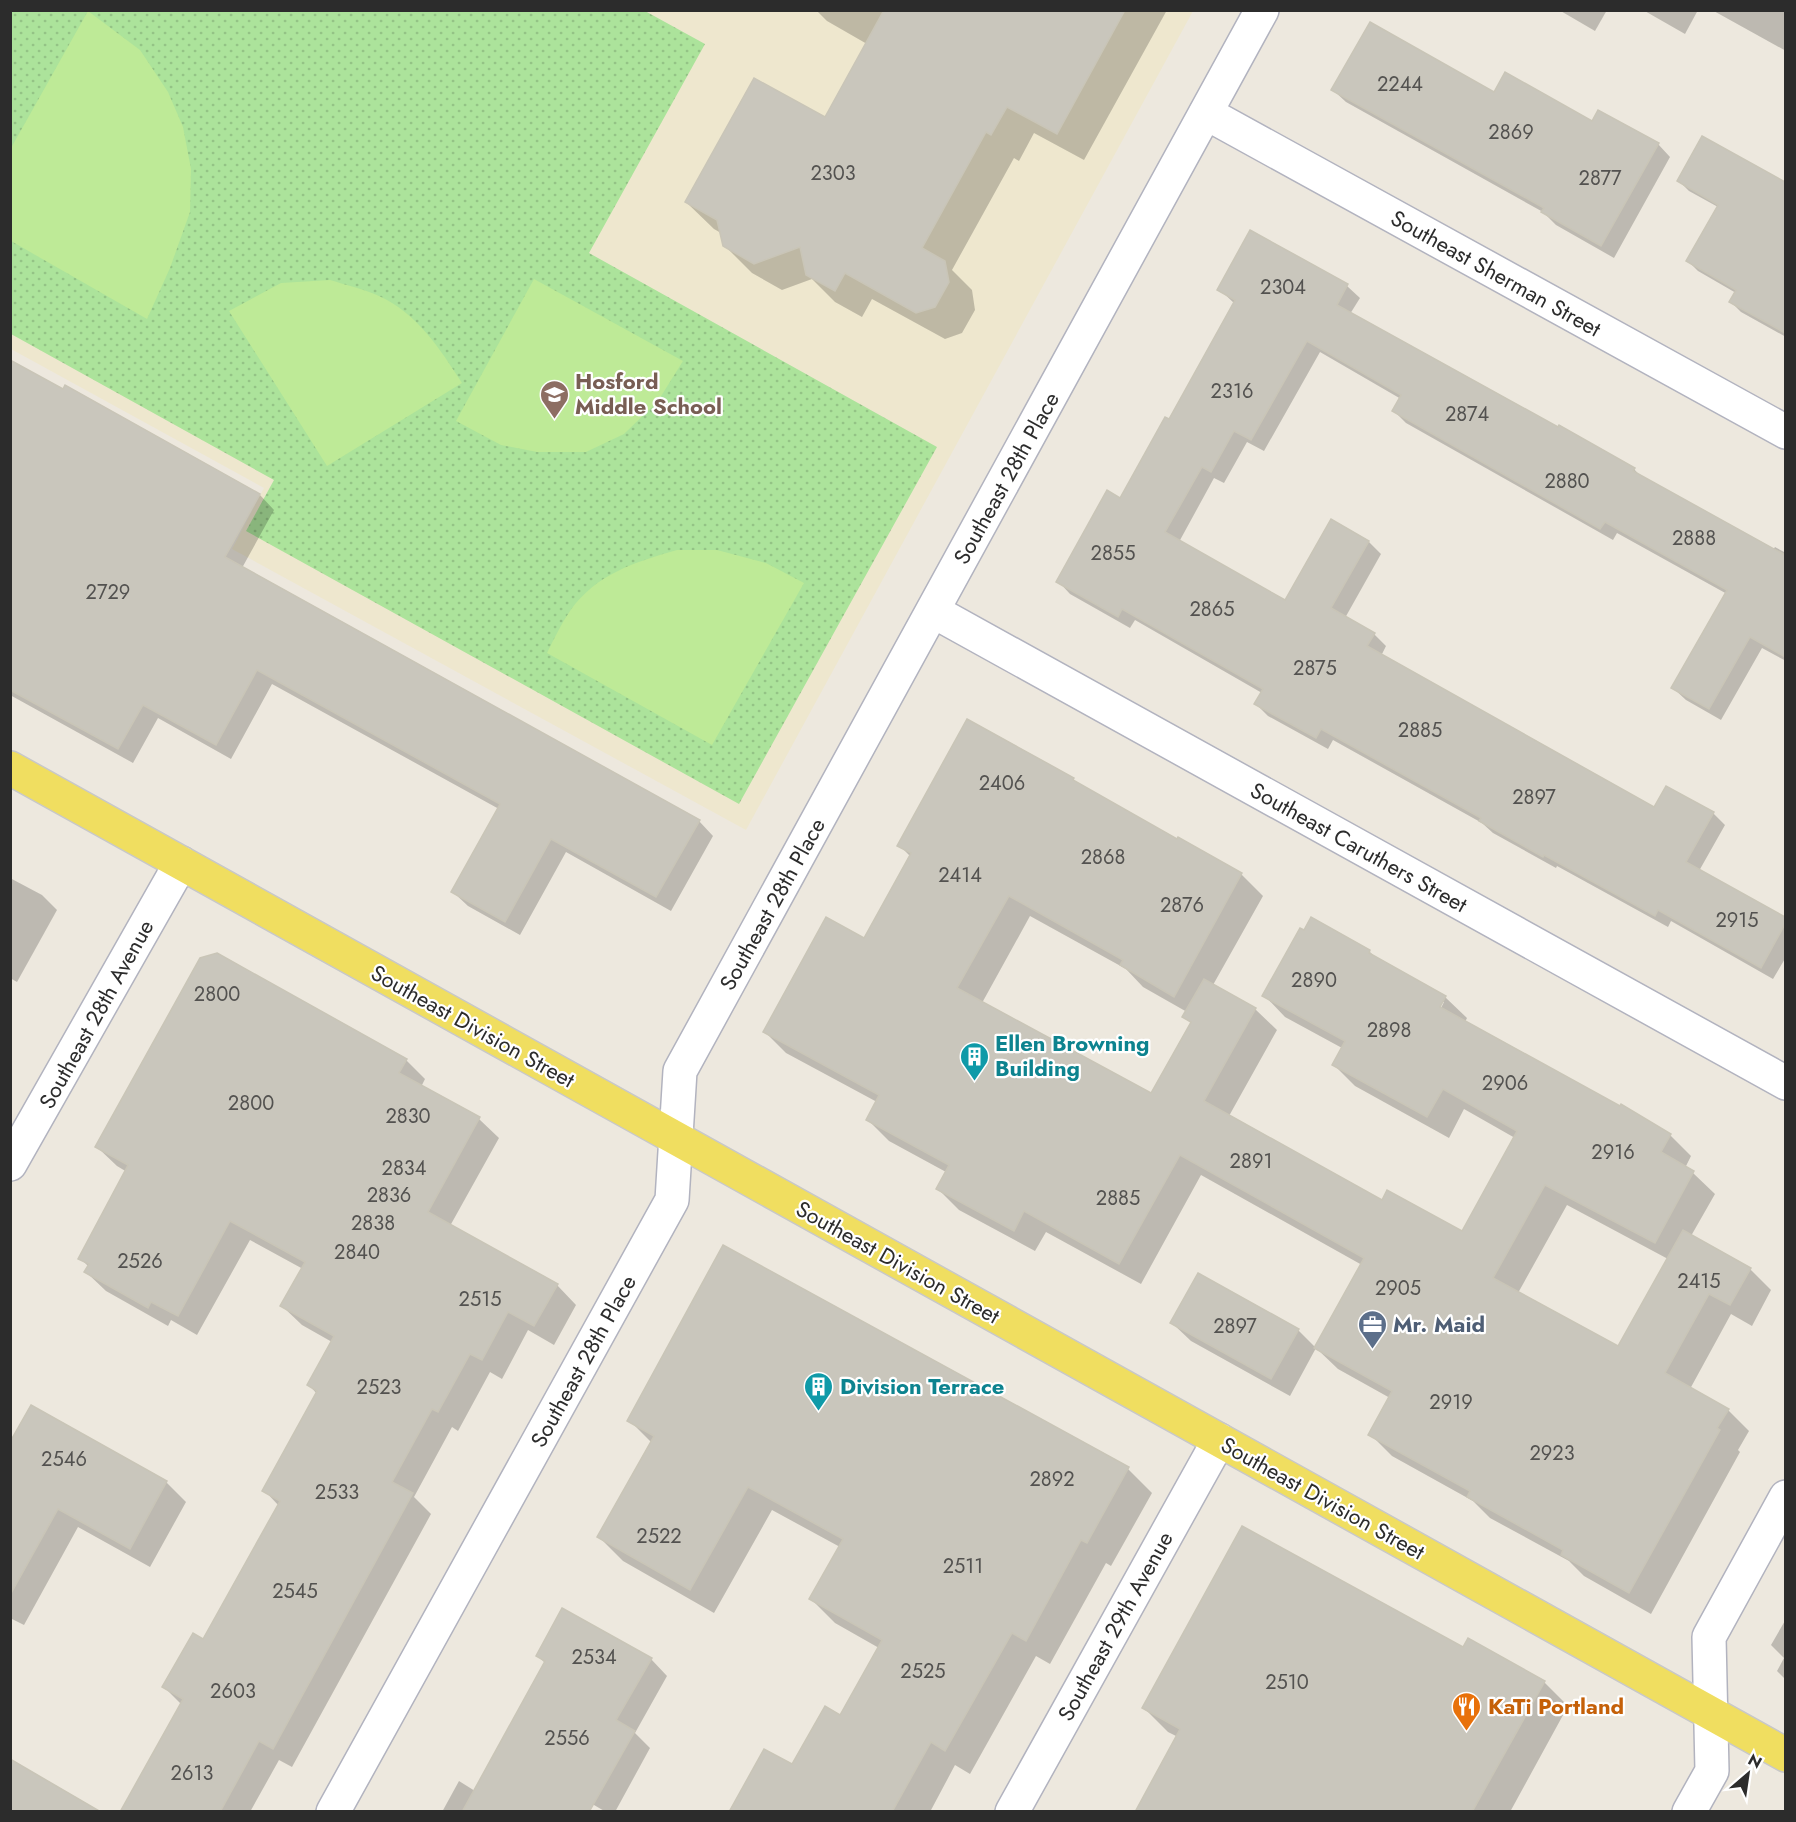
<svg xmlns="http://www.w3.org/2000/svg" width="1796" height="1822" viewBox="0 0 1796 1822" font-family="Jost,sans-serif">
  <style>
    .education { fill: #eee7ce }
    .grass { fill: url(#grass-dots) }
    .pitch { fill: #beea97 }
    .shadow { fill: #0003; fill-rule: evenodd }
    .building { fill: #c9c6bc; stroke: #c9c5b7; stroke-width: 1.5 }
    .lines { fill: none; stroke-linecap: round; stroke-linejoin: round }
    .minor-casing { stroke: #b2b3bf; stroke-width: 36 }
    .major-casing { stroke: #c8c8c8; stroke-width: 36 }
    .minor { stroke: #fff; stroke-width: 33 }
    .major { stroke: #f0de60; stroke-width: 33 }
    .labels { text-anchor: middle; stroke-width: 4.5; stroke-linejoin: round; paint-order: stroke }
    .number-label { font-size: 20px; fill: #535250 }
    .street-label { font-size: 22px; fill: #2c2c2c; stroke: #fff }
    .education-label { font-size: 22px; font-weight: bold; fill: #785e54; stroke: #fff; text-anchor: start }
    .culture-label { font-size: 22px; font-weight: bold; fill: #0d838f; stroke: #fff; text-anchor: start }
    .service-label { font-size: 22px; font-weight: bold; fill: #4e5e75; stroke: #fff; text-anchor: start }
    .food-label { font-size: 22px; font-weight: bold; fill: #c56008; stroke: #fff; text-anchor: start }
  </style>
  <defs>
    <pattern id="grass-dots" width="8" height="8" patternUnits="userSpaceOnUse" patternTransform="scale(1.5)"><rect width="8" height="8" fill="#ace39b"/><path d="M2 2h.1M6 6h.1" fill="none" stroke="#94c386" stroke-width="1.8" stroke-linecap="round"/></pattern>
  </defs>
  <rect width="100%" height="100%" fill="#ede8de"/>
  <!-- education -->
  <path class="education" d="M11,11H1193L746,830L232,549L264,488L11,349Z"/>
  <!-- grass -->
  <path class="grass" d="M11,11H645L705,44L589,253L937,447L739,804L246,531L274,480L11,334Z"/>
  <!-- pitch -->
  <g class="pitch">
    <path d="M88,11L140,50L168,92L183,127L191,169L190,212L170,268L147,319L11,241V148Z"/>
    <path d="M534,279L683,361L658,401L624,434L586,452H537L501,445L456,421Z"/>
    <path d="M330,280C346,285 364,289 379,296C418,314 440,349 462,383L327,466L229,311L281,283Z"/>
    <path d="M677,550H717L766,563L804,583L712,745L547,653C554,639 561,624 570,611C596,574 635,562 677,550Z"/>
  </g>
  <!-- shadow -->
  <g class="shadow">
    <path d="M816,10H1167L1084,160L1034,133L1019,161L1014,158L952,270L972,290L975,310L962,333L945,339L872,299L862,317L835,302L812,279L782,290L752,273L724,245L721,233L714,229L686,202L825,119L867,44L827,21Z"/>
    <path d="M1559,10H1607L1595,31Z"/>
    <path d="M1643,10H1698L1685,34Z"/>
    <path d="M1712,10H1786V51Z"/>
    <path d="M1333,90L1495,94L1593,123L1658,144L1670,157L1614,258L1556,225L1543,212L1346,102Z"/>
    <path d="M1702,138L1786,184V337L1741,312L1731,302L1736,293L1698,271L1688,261L1718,207L1689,191L1679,181Z"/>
    <path d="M1251,232L1347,286L1360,298L1350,314L1634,469L1642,478L1773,550L1775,547L1786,553V661L1762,648L1721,720L1686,700L1673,688L1727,594L1617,533L1613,540L1406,423L1394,411L1401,399L1320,352L1264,451L1247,442L1224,483L1214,478L1179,542L1286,602L1332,521L1369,542L1381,554L1345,618L1374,634L1386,646L1381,656L1655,809L1713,813L1725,825L1699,871L1786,919V957L1773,979L1671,921L1668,927L1557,866L1556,868L1493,833L1482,823L1333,740L1328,749L1268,716L1256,704L1262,693L1135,620L1130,628L1070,594L1058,581L1121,500L1170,421L1235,304L1219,289Z"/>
    <path d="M10,364L63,391L65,387L260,495L274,510L242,568L699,821L713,836L671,911L566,852L520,935L468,906L453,892L499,809L272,684L231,759L158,718L133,763L10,695Z"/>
    <path d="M968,721L1074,780L1079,785L1177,841L1178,839L1241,874L1263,896L1213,985L1255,1009L1277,1030L1229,1116L1382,1202L1462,1233L1515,1138L1464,1109L1449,1138L1355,1086L1333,1064L1342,1048L1285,1017L1264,995L1369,951L1378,960L1445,997L1467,1018L1465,1022L1670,1135L1691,1156L1685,1168L1693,1173L1715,1194L1691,1236L1750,1269L1771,1290L1752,1326L1731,1314L1690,1389L1728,1410L1749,1431L1738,1450L1740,1452L1651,1614L1584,1576L1569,1561L1490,1518L1473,1501L1392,1456L1370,1434L1390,1398L1338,1369L1316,1348L1290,1396L1191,1341L1172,1323L1298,1330L1316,1348L1362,1265L1201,1175L1141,1284L1046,1232L1035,1251L959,1210L938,1189L946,1172L889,1141L868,1120L877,1102L786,1053L765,1032L865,940L911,857L899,845ZM1030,916L1126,969L1143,987L1187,1012L1184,1017L1192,1024L1151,1095L982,1003ZM1441,1002H1444L1438,1014ZM1567,1205L1668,1259L1619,1348L1518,1293Z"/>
    <path d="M10,878L42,895L57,910L17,982L10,978Z"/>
    <path d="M406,1060L425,1079L421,1087L479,1119L499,1138L450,1226L557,1285L576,1305L554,1345L528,1330L502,1379L490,1372L458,1431L452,1427L414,1497L431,1514L292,1767L279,1760L250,1812H121L182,1705L164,1687L204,1641L279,1506L264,1490L317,1394L309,1385L332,1342L302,1325L282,1306L303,1269L250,1240L197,1335L171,1320L168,1326L106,1291L86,1272L89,1267L80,1258L127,1172L117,1166L97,1147Z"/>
    <path d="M32,1407L166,1482L186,1502L150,1567L78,1527L24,1625L10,1618V1445Z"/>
    <path d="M629,1420L1128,1469L1152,1493L1111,1566L1106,1563L1050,1664L1036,1656L970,1774L955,1765L930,1812H731L792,1767L840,1717L879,1648L835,1623L811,1599L840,1547L772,1510L714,1613L623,1561L599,1537L652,1443Z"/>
    <path d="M1786,1619V1680L1777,1671L1784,1658L1771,1645Z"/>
    <path d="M1464,1649L1544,1682L1568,1706L1510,1812H1136L1178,1737L1168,1732L1144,1708Z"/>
    <path d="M538,1656L651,1659L667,1676L635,1733L650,1748L615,1812H606L582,1798L575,1812H442L459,1781L475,1791L545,1663Z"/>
  </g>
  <!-- building -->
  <g class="building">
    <path d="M884,10H1125L1057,134L1007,107L991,135L986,132L922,248L945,261L949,282L935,307L916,313L845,273L835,291L806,275L800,247L754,264L723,246L717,220L685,202L754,78L825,117Z"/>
    <path d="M1370,22L1494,92L1505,72L1592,121L1598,110L1659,143L1601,246L1541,212L1544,208L1331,90Z"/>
    <path d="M1702,136L1785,182V333L1729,302L1736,290L1686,261L1718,205L1677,181Z"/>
    <path d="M1250,230L1348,284L1337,305L1558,427L1559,425L1635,468L1633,471L1785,555V657L1750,637L1709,709L1671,688L1727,590L1605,522L1600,529L1392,411L1401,395L1307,341L1251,440L1234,431L1211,472L1202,467L1165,532L1285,600L1331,519L1369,541L1331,608L1375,633L1367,646L1654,807L1666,786L1714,812L1686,862L1785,917V924L1761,968L1658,910L1655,916L1544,855L1543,857L1479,821L1481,818L1321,729L1316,738L1254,704L1263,689L1122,609L1118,617L1056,582L1107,490L1120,498L1165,417L1169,419L1235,300L1217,290Z"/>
    <path d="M10,360L63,389L65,385L260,494L225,557L700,820L656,897L551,839L505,922L451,892L500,804L257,670L216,745L143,705L118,749L10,690Z"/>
    <path d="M967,719L1074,778L1073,780L1177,839L1178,837L1242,873L1174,997L1120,965L1123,960L1009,896L957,988L1151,1093L1191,1022L1182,1017L1204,979L1256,1008L1204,1101L1382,1200L1387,1190L1462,1231L1517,1131L1443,1089L1427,1117L1332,1065L1345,1041L1262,996L1300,928L1304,930L1311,917L1370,950L1369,953L1446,996L1440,1007L1620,1106L1621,1104L1671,1134L1661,1152L1694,1171L1655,1243L1545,1185L1493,1278L1618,1346L1683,1230L1751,1268L1730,1305L1709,1294L1665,1373L1729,1409L1717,1428L1720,1430L1629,1593L1561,1555L1563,1550L1467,1497L1470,1491L1368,1435L1392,1391L1314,1348L1364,1258L1180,1155L1119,1264L1024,1211L1014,1231L936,1189L949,1165L866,1120L879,1095L763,1032L826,917L864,938L911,853L897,846Z"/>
    <path d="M217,953L407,1059L399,1073L480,1117L428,1212L558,1284L534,1326L508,1312L482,1360L470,1354L438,1412L432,1409L392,1482L413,1493L273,1749L259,1741L220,1812H120L183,1699L162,1687L193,1633L203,1639L280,1501L262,1491L317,1391L307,1385L334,1336L280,1306L305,1262L230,1221L178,1316L151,1302L148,1308L84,1272L89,1264L78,1259L128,1165L95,1147L200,958Z"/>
    <path d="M723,1245L1129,1467L1087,1543L1081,1540L1026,1641L1012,1633L945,1751L931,1742L892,1812H729L764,1749L792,1764L825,1706L840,1715L882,1640L809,1599L843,1539L748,1487L690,1590L597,1537L654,1436L627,1421Z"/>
    <path d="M1198,1273L1299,1329L1271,1379L1170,1323Z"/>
    <path d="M31,1405L167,1481L130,1549L58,1509L10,1595V1442Z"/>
    <path d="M1242,1526L1463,1647L1468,1638L1545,1681L1472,1812H1135L1180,1729L1142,1708Z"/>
    <path d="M562,1608L652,1658L616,1720L635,1731L589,1812H462L545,1661L536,1656Z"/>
    <path d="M10,1759L101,1812H10Z"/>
  </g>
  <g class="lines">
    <defs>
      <g id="minor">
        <path d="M1206,113L1786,432"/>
        <path d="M933,611L1786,1083"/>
        <path d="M10,1164L181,863"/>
        <path d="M333,1812L672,1200L680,1071L1262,10"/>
        <path d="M1012,1812L1219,1440"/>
        <path d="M1689,1812L1712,1771L1709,1637L1786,1497"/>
      </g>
      <path id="major" d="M10,768L1786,1755"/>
    </defs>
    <!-- minor casing -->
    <use href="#minor" class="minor-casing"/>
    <!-- major casing -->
    <use href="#major" class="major-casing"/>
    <!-- minor -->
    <use href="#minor" class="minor"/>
    <!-- major -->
    <use href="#major" class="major"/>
  </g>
  <!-- icons -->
  <defs>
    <symbol id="school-pin" viewBox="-11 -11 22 30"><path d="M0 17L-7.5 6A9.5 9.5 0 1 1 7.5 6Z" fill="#8d6e63" stroke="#fff"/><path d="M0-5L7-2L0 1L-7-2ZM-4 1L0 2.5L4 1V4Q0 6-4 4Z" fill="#fff"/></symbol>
    <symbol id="building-pin" viewBox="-11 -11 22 30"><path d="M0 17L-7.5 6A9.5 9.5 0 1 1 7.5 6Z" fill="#0f9aa8" stroke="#fff"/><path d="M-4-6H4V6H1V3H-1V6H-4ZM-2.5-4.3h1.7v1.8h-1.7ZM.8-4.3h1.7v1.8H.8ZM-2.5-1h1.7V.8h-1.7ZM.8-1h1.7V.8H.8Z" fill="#fff"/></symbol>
    <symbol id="office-pin" viewBox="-11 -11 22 30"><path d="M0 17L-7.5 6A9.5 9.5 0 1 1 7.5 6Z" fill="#5c6f8a" stroke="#fff"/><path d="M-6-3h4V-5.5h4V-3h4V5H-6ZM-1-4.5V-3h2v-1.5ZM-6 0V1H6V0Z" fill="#fff"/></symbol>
    <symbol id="restaurant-pin" viewBox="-11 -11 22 30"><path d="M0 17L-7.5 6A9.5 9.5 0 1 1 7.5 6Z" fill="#e8710a" stroke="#fff"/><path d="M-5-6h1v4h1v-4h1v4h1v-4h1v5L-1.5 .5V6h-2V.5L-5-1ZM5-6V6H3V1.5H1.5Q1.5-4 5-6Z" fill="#fff"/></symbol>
  </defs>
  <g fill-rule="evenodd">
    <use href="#school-pin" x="538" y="378" width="33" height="45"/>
    <use href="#building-pin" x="958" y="1040" width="33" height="45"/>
    <use href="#office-pin" x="1356" y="1308" width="33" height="45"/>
    <use href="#building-pin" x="802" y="1370" width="33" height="45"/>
    <use href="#restaurant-pin" x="1450" y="1690" width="33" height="45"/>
  </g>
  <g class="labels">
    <!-- number labels -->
    <g class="number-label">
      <text x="1400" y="91">2244</text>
      <text x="1511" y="139">2869</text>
      <text x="833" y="180">2303</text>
      <text x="1600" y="185">2877</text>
      <text x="1283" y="294">2304</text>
      <text x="1232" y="398">2316</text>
      <text x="1467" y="421">2874</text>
      <text x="1567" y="488">2880</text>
      <text x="1694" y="545">2888</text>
      <text x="1113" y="560">2855</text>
      <text x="108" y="599">2729</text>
      <text x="1212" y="616">2865</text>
      <text x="1315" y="675">2875</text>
      <text x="1420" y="737">2885</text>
      <text x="1002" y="790">2406</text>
      <text x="1534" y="804">2897</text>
      <text x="1103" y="864">2868</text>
      <text x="960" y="882">2414</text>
      <text x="1182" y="912">2876</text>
      <text x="1737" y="927">2915</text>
      <text x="1314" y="987">2890</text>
      <text x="217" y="1001">2800</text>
      <text x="1389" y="1037">2898</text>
      <text x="1505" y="1090">2906</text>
      <text x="251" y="1110">2800</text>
      <text x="408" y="1123">2830</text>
      <text x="1613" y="1159">2916</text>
      <text x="1251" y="1168">2891</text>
      <text x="404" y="1175">2834</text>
      <text x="389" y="1202">2836</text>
      <text x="1118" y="1205">2885</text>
      <text x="373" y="1230">2838</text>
      <text x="357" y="1259">2840</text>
      <text x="140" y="1268">2526</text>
      <text x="1699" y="1288">2415</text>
      <text x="1398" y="1295">2905</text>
      <text x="480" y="1306">2515</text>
      <text x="1235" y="1333">2897</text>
      <text x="379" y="1394">2523</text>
      <text x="1451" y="1409">2919</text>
      <text x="1552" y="1460">2923</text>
      <text x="64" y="1466">2546</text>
      <text x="1052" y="1486">2892</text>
      <text x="337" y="1499">2533</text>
      <text x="659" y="1543">2522</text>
      <text x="963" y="1573">2511</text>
      <text x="295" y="1598">2545</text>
      <text x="594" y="1664">2534</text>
      <text x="923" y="1678">2525</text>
      <text x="1287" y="1689">2510</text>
      <text x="233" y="1698">2603</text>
      <text x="567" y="1745">2556</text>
      <text x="192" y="1780">2613</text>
    </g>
    <!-- street labels -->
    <g class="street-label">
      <text transform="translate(1496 273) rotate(29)" y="8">Southeast Sherman Street</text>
      <text transform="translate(1006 478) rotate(-61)" y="8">Southeast 28th Place</text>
      <text transform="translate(1359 847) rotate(29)" y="8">Southeast Caruthers Street</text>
      <text transform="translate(772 904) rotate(-61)" y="8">Southeast 28th Place</text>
      <text transform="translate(96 1014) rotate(-61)" y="8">Southeast 28th Avenue</text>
      <text transform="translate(473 1026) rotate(29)" y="8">Southeast Division Street</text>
      <text transform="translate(898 1262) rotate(29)" y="8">Southeast Division Street</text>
      <text transform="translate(583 1361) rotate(-61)" y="8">Southeast 28th Place</text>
      <text transform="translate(1323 1498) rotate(29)" y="8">Southeast Division Street</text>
      <text transform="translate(1115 1626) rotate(-61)" y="8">Southeast 29th Avenue</text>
    </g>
    <!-- education labels -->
    <g class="education-label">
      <text x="575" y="389">Hosford<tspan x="575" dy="25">Middle School</tspan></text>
    </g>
    <!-- culture labels -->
    <g class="culture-label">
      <text x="995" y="1051">Ellen Browning<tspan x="995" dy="25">Building</tspan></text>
      <text x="840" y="1394">Division Terrace</text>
    </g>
    <!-- service labels -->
    <g class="service-label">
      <text x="1393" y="1332">Mr. Maid</text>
    </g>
    <!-- food labels -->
    <g class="food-label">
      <text x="1488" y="1714">KaTi Portland</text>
    </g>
  </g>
  <!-- border -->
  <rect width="1796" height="1822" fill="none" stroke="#2c2c2c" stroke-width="24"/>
  <!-- north arrow -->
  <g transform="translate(1748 1774) rotate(29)" stroke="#ffffff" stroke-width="4.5" paint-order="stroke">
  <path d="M0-4.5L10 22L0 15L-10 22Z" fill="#2c2c2c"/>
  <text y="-9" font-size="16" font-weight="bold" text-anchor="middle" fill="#2c2c2c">N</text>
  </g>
</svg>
